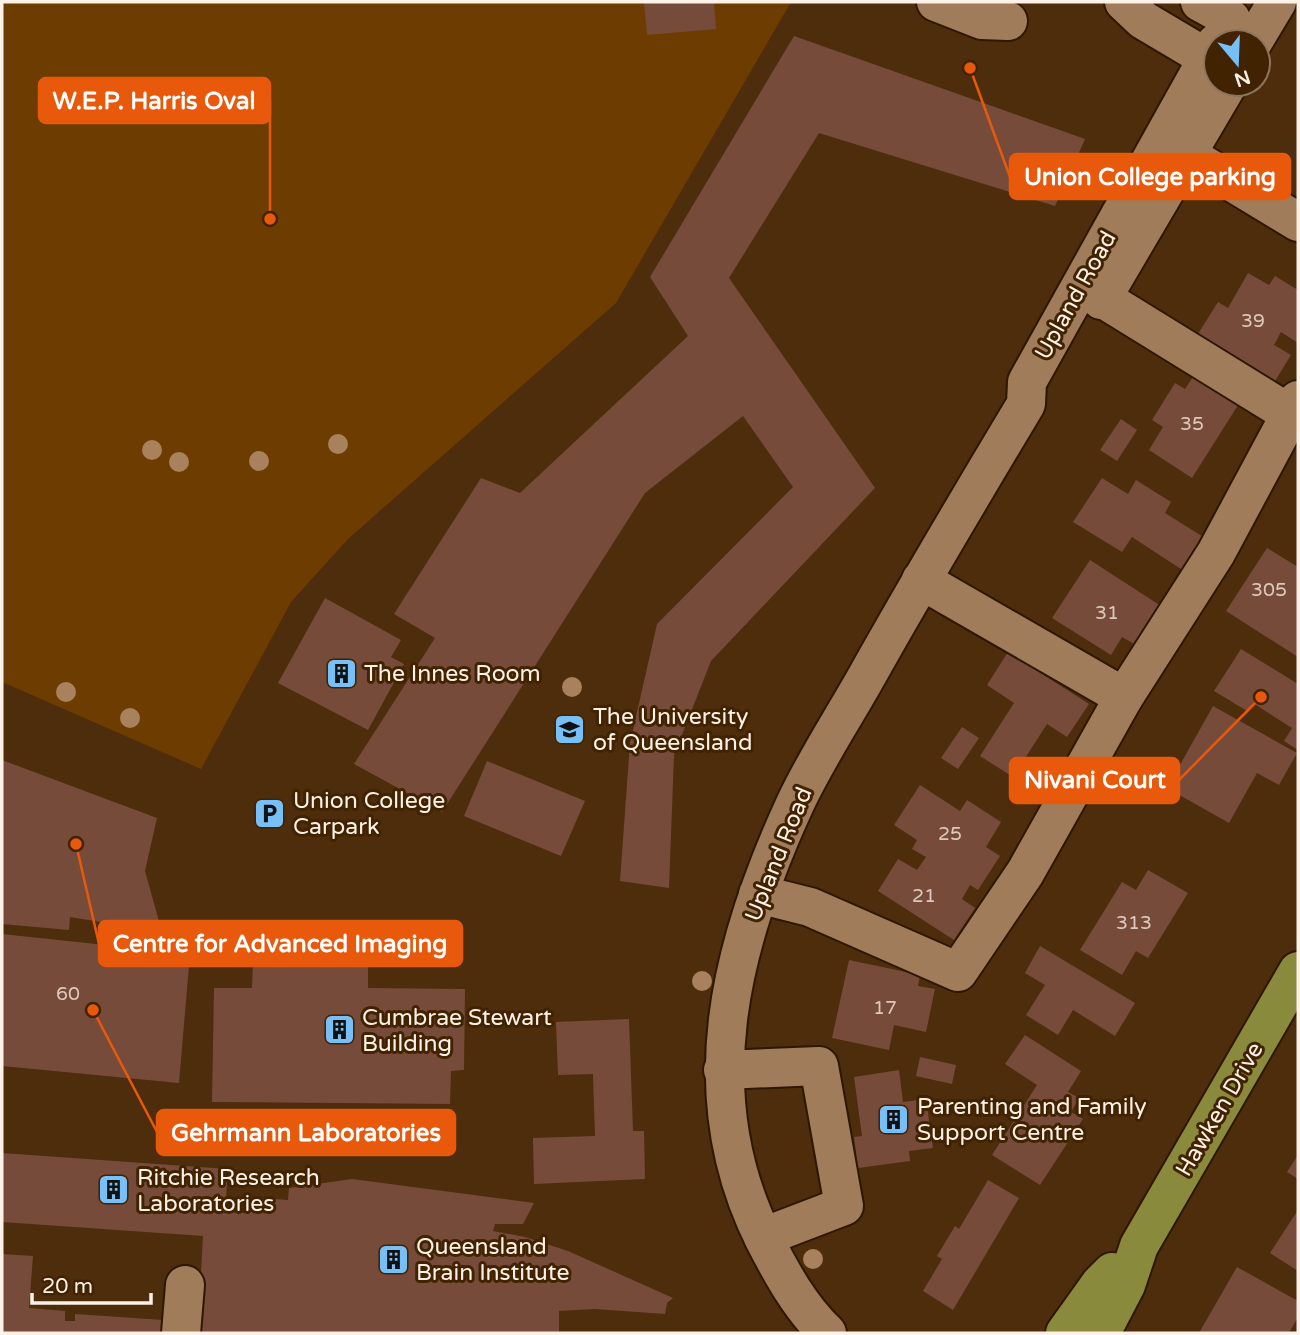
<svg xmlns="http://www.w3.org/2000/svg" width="1300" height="1335" viewBox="0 0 1300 1335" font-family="'Varela Round',sans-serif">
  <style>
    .green { fill: #6d3c00 }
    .building { fill: #774b3a }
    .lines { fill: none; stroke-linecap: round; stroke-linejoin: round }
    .minor-casing { stroke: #2e1700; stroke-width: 42 }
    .major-casing { stroke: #2e1700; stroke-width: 42 }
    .minor { stroke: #a17c5b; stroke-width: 38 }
    .major { stroke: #8a8a3d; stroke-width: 38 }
    .tree { fill: #a9815d }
    .labels { text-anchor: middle; stroke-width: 6; stroke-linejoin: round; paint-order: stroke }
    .number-label { font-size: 19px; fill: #dcc8bc }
    .street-label { font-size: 23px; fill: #fef1e7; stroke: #422301 }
    .poi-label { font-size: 23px; fill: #fef1e7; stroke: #422301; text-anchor: start }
    .leader { fill: none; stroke: #e8590c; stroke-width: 2.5 }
    .callout-dot { fill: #e8590c; stroke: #422301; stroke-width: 2.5 }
    .callout { fill: #e8590c; stroke: #e8590c; stroke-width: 2.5 }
    .callout-label { font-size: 24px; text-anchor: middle; font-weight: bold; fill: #fff }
  </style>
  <rect width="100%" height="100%" fill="#4d2d0c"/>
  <!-- green -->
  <path class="green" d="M2,2H791L616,303L348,539L291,602L201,769L2,682Z"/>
  <!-- building -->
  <g class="building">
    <path d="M644,2H714L716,29L647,35Z"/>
    <path d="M794,36L1085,139L1055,206L819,133L729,278L875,488L711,661L674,755L669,888L620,881L630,743L657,624L793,487L743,416L645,493L442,812L354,764L435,638L394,614L481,478L520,493L688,336L650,277Z"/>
    <path d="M1248,273L1269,285L1275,276L1298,290V343L1281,332L1274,345L1291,355L1275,381L1198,334L1218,302L1228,308Z"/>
    <path d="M1195,374L1240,402L1192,478L1149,450L1163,427L1152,420L1175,383L1185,389Z"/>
    <path d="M1121,419L1137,430L1117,461L1100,450Z"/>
    <path d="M1102,478L1128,494L1136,480L1171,502L1165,513L1205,538L1184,571L1132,537L1122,552L1073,522Z"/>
    <path d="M1267,548L1298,567V657L1226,611Z"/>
    <path d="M1090,560L1161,606L1136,645L1122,637L1111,655L1052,618Z"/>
    <path d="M325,598L401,640L391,657L404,664L368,730L278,683Z"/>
    <path d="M1241,649L1298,684V750L1284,741L1292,728L1253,703L1247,711L1214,691Z"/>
    <path d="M1008,652L1089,704L1067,737L1047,724L1013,777L980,756L1014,703L987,685Z"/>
    <path d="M1213,706L1297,753L1279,785L1257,773L1229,823L1167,788Z"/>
    <path d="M962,727L979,738L958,769L941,758Z"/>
    <path d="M2,760L157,818L145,871L162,932L70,917L69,930L2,924Z"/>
    <path d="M487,761L585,801L561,856L464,816Z"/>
    <path d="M920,785L960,811L967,800L1001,822L986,847L1000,856L978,890L970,885L962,899L975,908L954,940L878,891L898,859L917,870L926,857L912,849L917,840L894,825Z"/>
    <path d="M1148,870L1188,893L1148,958L1136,951L1122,975L1080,950L1122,882L1136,890Z"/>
    <path d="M2,934L190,954L179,1083L2,1066Z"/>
    <path d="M1040,946L1135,1003L1115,1036L1073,1010L1058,1035L1026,1015L1045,985L1025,973Z"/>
    <path d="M253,960L368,962V988L465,989L464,1070L451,1071L450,1104L212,1102L214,988H252Z"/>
    <path d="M849,960L920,975L918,986L935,989L926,1032L894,1025L889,1050L832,1038Z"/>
    <path d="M629,1019L633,1131H644L645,1179L534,1184L533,1138L595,1136L593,1074L558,1075L556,1022Z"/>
    <path d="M1025,1035L1081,1071L1068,1092L1079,1098L1071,1112L1083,1119L1040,1185L992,1155L1037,1085L1005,1064Z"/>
    <path d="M920,1057L956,1065L952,1084L916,1076Z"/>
    <path d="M899,1070L903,1102L926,1099L933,1148L909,1151L910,1161L858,1168L854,1137L862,1136L854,1077Z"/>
    <path d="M2,1153L228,1169L225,1212L245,1213L246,1197L288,1200L289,1188L352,1179L534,1203L523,1224H495L493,1231L525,1237L568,1251L673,1298L667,1303L665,1314L595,1309L559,1311V1333H181L194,1271L201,1272L203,1236L2,1222Z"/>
    <path d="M1298,1155V1179L1287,1172Z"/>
    <path d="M988,1180L1019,1198L953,1310L923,1291L942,1259L937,1256L955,1226L959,1229Z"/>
    <path d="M1298,1210V1271L1270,1253Z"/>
    <path d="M2,1254L33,1256L29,1308L65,1311V1321H75V1314L178,1321L177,1333H2Z"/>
    <path d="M1237,1267L1298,1301V1317L1289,1333H1199Z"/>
  </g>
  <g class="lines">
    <defs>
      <g id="minor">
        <path d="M936,2L982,20L1008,21"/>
        <path d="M1124,2L1143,20L1207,58L1216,57"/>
        <path d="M1200,2L1231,19L1242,42"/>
        <path d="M1253,42L1277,2"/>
        <path d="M1166,142L1298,222"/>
        <path d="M1102,298L1290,414"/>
        <path d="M1101,300L1228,84"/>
        <path d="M921,580L1124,697"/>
        <path d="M758,894L810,907L958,972L1025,873L1124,697L1216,553L1298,400"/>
        <path d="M723,1070L819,1066L844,1206L763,1237"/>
        <path d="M181,1333L185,1285"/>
        <path d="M827,1333C800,1307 782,1274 765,1241C691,1095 730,945 795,804C816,759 844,717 868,674C919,583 972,494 1026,404L1027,382L1216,43"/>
      </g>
      <g id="major">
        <path d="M1065,1333L1100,1284L1112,1272"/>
        <path d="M1101,1333L1126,1285L1139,1246L1298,971"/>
      </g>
    </defs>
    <!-- minor casing -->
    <use href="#minor" class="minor-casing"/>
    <!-- major casing -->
    <use href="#major" class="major-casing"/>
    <!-- minor -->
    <use href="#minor" class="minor"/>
    <!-- major -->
    <use href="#major" class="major"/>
  </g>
  <!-- trees -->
  <g class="tree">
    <circle cx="338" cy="444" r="10"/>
    <circle cx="152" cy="450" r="10"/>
    <circle cx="259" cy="461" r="10"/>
    <circle cx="179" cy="462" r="10"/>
    <circle cx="572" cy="687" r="10"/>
    <circle cx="66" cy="692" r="10"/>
    <circle cx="130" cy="718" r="10"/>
    <circle cx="702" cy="981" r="10"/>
    <circle cx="185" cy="1119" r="10"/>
    <circle cx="813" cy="1259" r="10"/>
  </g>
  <!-- icons -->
  <defs>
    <symbol id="building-square" viewBox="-11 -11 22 22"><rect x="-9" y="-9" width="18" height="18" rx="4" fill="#76c0f7" stroke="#422301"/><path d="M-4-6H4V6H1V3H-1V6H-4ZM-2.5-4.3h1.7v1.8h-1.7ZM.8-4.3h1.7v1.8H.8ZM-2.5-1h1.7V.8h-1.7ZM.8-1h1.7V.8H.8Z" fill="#111"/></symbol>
    <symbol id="university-square" viewBox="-11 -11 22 22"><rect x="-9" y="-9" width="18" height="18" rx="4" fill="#76c0f7" stroke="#422301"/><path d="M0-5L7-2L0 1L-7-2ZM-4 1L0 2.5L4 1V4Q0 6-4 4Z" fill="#111"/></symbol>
    <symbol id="parking-square" viewBox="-11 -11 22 22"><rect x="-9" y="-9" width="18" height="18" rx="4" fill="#76c0f7" stroke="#422301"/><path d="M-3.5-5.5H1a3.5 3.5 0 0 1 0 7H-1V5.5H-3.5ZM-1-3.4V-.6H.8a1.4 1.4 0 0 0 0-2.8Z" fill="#111"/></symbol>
  </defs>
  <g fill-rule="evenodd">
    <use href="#building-square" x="324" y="656" width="35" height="35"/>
    <use href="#university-square" x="552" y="712" width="35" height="35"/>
    <use href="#parking-square" x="252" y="796" width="35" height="35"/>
    <use href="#building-square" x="322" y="1012" width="35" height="35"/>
    <use href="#building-square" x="876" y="1102" width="35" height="35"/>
    <use href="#building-square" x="96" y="1172" width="35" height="35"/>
    <use href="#building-square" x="376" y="1242" width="35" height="35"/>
  </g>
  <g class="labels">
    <!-- number labels -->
    <g class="number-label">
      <text x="1253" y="327">39</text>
      <text x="1192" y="430">35</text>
      <text x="1269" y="596">305</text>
      <text x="1107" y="619">31</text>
      <text x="950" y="840">25</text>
      <text x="924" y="902">21</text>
      <text x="1134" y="929">313</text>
      <text x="68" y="1000">60</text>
      <text x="885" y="1014">17</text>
    </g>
    <!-- street labels -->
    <g class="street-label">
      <text transform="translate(1075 295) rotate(-61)" y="8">Upland Road</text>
      <text transform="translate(778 854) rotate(-68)" y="8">Upland Road</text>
      <text transform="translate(1219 1109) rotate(-60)" y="8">Hawken Drive</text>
    </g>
    <!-- poi labels -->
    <g class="poi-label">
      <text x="364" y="681">The Innes Room</text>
      <text x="593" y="724">The University<tspan x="593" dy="26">of Queensland</tspan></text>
      <text x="293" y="808">Union College<tspan x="293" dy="26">Carpark</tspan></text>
      <text x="362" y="1025">Cumbrae Stewart<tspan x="362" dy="26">Building</tspan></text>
      <text x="917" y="1114">Parenting and Family<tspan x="917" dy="26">Support Centre</tspan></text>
      <text x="137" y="1185">Ritchie Research<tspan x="137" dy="26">Laboratories</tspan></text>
      <text x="416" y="1254">Queensland<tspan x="416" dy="26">Brain Institute</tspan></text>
    </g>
  </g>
  <!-- callouts -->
  <path class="leader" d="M270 219L270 101M970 68L1010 177M1261 697L1179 780M76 844L99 944M93 1010L157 1132"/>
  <g class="callout-dot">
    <circle cx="270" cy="219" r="7"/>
    <circle cx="970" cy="68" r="7"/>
    <circle cx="1261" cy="697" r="7"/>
    <circle cx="76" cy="844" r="7"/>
    <circle cx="93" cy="1010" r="7"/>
  </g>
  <g class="callout">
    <rect x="39" y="78" width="231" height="45" rx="7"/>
    <rect x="1010" y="154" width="280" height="45" rx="7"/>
    <rect x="1010" y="758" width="169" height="45" rx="7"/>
    <rect x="99" y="921" width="363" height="45" rx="7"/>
    <rect x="157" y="1110" width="298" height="45" rx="7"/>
  </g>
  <g class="callout-label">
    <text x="154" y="109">W.E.P. Harris Oval</text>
    <text x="1150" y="185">Union College parking</text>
    <text x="1095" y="788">Nivani Court</text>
    <text x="280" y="952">Centre for Advanced Imaging</text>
    <text x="306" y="1141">Gehrmann Laboratories</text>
  </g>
  <!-- border -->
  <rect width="1300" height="1335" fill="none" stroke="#fef1e7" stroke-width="7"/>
  <!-- north arrow -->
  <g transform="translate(1237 63) rotate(161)"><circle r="33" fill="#422301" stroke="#8d755d" stroke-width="2"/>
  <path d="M0-5L12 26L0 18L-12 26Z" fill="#76c0f7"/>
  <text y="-10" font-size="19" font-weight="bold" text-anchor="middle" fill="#fef1e7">N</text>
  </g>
  <!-- scale -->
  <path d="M32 1293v10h119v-10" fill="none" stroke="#fef1e7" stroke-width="3.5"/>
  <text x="42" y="1293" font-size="21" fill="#fef1e7" stroke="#422301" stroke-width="5" paint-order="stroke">20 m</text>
</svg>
